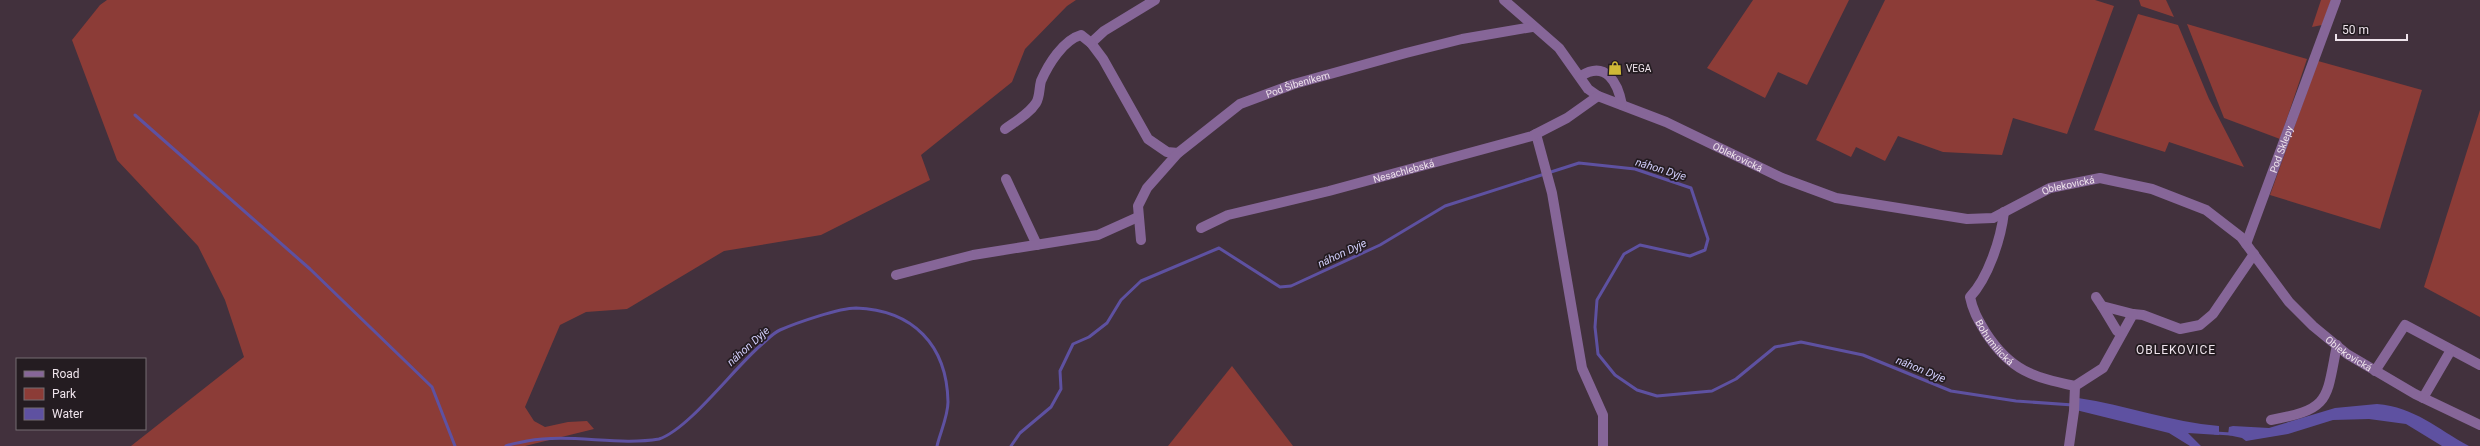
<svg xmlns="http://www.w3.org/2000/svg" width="2480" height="446" viewBox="0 0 2480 446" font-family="Roboto,sans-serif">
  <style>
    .green { fill: #8c3c37 }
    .water { fill: #5e51a1 }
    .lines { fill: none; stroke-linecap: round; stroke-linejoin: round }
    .stream { stroke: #5e51a1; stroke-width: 3 }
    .minor { stroke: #866698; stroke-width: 10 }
    .labels { text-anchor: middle; stroke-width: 3.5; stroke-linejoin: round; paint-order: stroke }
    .poi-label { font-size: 10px; fill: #eee3eb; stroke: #241c21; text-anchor: start }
    .street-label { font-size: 10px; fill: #eee3eb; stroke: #241c21 }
    .water-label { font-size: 11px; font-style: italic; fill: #d1cdfa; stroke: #241c21 }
    .quarter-label { font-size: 12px; letter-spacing: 1px; fill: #eee3eb; stroke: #241c21 }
  </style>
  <rect width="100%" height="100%" fill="#42313d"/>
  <!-- green -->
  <g class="green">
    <path d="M107,0H1076L1067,6L1025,49L1012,82L921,155L930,180L821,235L724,251L627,309L586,312L560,325L525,407L534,421L545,427L568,422L587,421L594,429L525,446H131L244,357L225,300L198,246L117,160L72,40L100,5Z"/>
    <path d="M1753,0H1849L1807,85L1778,72L1765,98L1707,68Z"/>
    <path d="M1885,0H2095L2114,6L2067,134L2013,118L2002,155L1943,152L1898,136L1885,161L1856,147L1851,157L1816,140Z"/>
    <path d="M2139,0H2166L2174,17L2141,6Z"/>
    <path d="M2321,0H2331L2322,25L2312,27Z"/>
    <path d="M2138,14L2178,25L2209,99L2244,167L2169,142L2165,152L2094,130Z"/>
    <path d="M2187,24L2307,59L2280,139L2224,118Z"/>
    <path d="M2318,61L2422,90L2380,229L2270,195Z"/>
    <path d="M2480,110V317L2424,287Z"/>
    <path d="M1232,366L1293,446H1168Z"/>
  </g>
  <!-- water -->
  <g class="water">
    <path d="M2078,398C2126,405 2171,422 2219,426V435L2188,433L2201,446H2190L2169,433L2076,410Z"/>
    <path d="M2377,404C2415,407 2437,429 2469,446H2442L2406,424L2369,419L2333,420L2288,434L2246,441L2242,438L2228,435L2229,427L2233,426L2269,428L2335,408Z"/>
  </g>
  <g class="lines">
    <!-- stream -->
    <g class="stream">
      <path d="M135,115L310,269L432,387L455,446"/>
      <path d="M2215,433L2231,434"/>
      <path d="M506,446C513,443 520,443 527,441C570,433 617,446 659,439C689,429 734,368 761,345C767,340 773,333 780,330C796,323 839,308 856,308C913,310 947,345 948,402C948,416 940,433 937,446"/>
      <path d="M1011,446L1020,433L1051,407L1061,389L1060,371L1073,344L1089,337L1107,323L1121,300L1141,281L1219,248L1280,287L1291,286L1380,245L1445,206L1579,163L1635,169L1691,188L1708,239L1705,250L1690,256L1640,245L1624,254L1597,300L1595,327L1598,354L1615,375L1637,390L1657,396L1712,391L1736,379L1775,347L1801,342L1863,355L1951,391L2016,401L2073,405"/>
    </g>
    <!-- minor -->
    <g class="minor">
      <path d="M1155,0L1104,31L1091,43L1103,59L1148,139L1167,152L1178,153"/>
      <path id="s1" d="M1504,0L1559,48L1588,89L1598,96L1666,122L1782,178L1836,198L1967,219L1993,218L2050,188L2100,178L2152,189L2206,210L2241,237L2289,302L2313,326L2347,354L2415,394L2480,425"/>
      <path d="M1581,76C1606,60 1618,83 1622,105"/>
      <path d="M1005,129C1016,121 1029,114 1036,103C1040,97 1039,88 1041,81C1048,65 1063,40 1081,35L1091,43"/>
      <path d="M1536,134L1552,193L1582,368L1603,415V446"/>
      <path d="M1006,179L1037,245"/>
      <path id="s2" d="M2004,212C2001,239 1988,278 1970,297C1973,312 1979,321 1986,333C2011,371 2033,377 2075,386L2103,368L2133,314L2143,315L2180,329L2200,325L2213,314L2254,254"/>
      <path id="s3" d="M1201,228L1228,215L1329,191L1532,136L1567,118L1598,96"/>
      <path id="s4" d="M1141,240L1138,206L1147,188L1178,153L1240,104L1294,84L1406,53L1462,39L1532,27"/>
      <path id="s5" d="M2246,244L2336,0"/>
      <path d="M896,275L973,255L1098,235L1138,217"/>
      <path d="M2096,297L2102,306L2133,314"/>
      <path d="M2102,306L2117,331L2122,333"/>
      <path d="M2375,371L2405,325L2480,365"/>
      <path d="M2423,398L2451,350"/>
      <path d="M2271,420C2331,409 2326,400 2337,345"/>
      <path d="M2069,446L2074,411L2075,386"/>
    </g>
  </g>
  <!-- icons -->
  <defs>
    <symbol id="shop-bare" viewBox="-9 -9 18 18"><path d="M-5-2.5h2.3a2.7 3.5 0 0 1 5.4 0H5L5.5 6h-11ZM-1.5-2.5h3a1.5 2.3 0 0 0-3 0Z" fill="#cfb837" stroke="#241c21" stroke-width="2.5" paint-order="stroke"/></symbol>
  </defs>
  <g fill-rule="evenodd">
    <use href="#shop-bare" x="1605" y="58" width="20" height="20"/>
  </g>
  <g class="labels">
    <!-- poi labels -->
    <g class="poi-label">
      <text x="1626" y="72">VEGA</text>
    </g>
    <!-- street labels -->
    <g class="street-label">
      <text dy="4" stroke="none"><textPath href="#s4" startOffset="241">Pod Šibeníkem</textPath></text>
      <text dy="4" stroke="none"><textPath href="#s5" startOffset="101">Pod Sklepy</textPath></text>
      <text dy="4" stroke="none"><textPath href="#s1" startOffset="288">Oblekovická</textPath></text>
      <text dy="4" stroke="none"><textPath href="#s3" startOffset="211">Nesachlebská</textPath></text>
      <text dy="4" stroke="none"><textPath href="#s1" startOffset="636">Oblekovická</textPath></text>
      <text dy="4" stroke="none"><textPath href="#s2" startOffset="145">Bohumilická</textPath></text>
      <text dy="4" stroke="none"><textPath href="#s1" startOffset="984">Oblekovická</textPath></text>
    </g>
    <!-- water labels -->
    <g class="water-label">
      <text transform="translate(1661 169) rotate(17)" y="4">náhon Dyje</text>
      <text transform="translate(1342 253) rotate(-25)" y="4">náhon Dyje</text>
      <text transform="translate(748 346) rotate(-42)" y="4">náhon Dyje</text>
      <text transform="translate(1921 369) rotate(22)" y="4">náhon Dyje</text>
    </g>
    <!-- quarter labels -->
    <g class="quarter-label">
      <text x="2176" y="354">OBLEKOVICE</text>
    </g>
  </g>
  <!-- legend -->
  <rect x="16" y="358" width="130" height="72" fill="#241c21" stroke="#756c72"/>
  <rect x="24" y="371" width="20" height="6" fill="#866698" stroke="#756c72"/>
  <text x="52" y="378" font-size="12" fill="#eee3eb">Road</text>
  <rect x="24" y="388" width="20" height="12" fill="#8c3c37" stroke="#756c72"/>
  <text x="52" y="398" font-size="12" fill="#eee3eb">Park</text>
  <rect x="24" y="408" width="20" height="12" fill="#5e51a1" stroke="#756c72"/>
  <text x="52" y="418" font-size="12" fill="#eee3eb">Water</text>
  <!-- scale -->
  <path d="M2336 34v6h71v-6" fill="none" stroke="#eee3eb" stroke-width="2"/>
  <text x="2342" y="34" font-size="12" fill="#eee3eb" stroke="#241c21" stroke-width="3" paint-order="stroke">50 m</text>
</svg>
